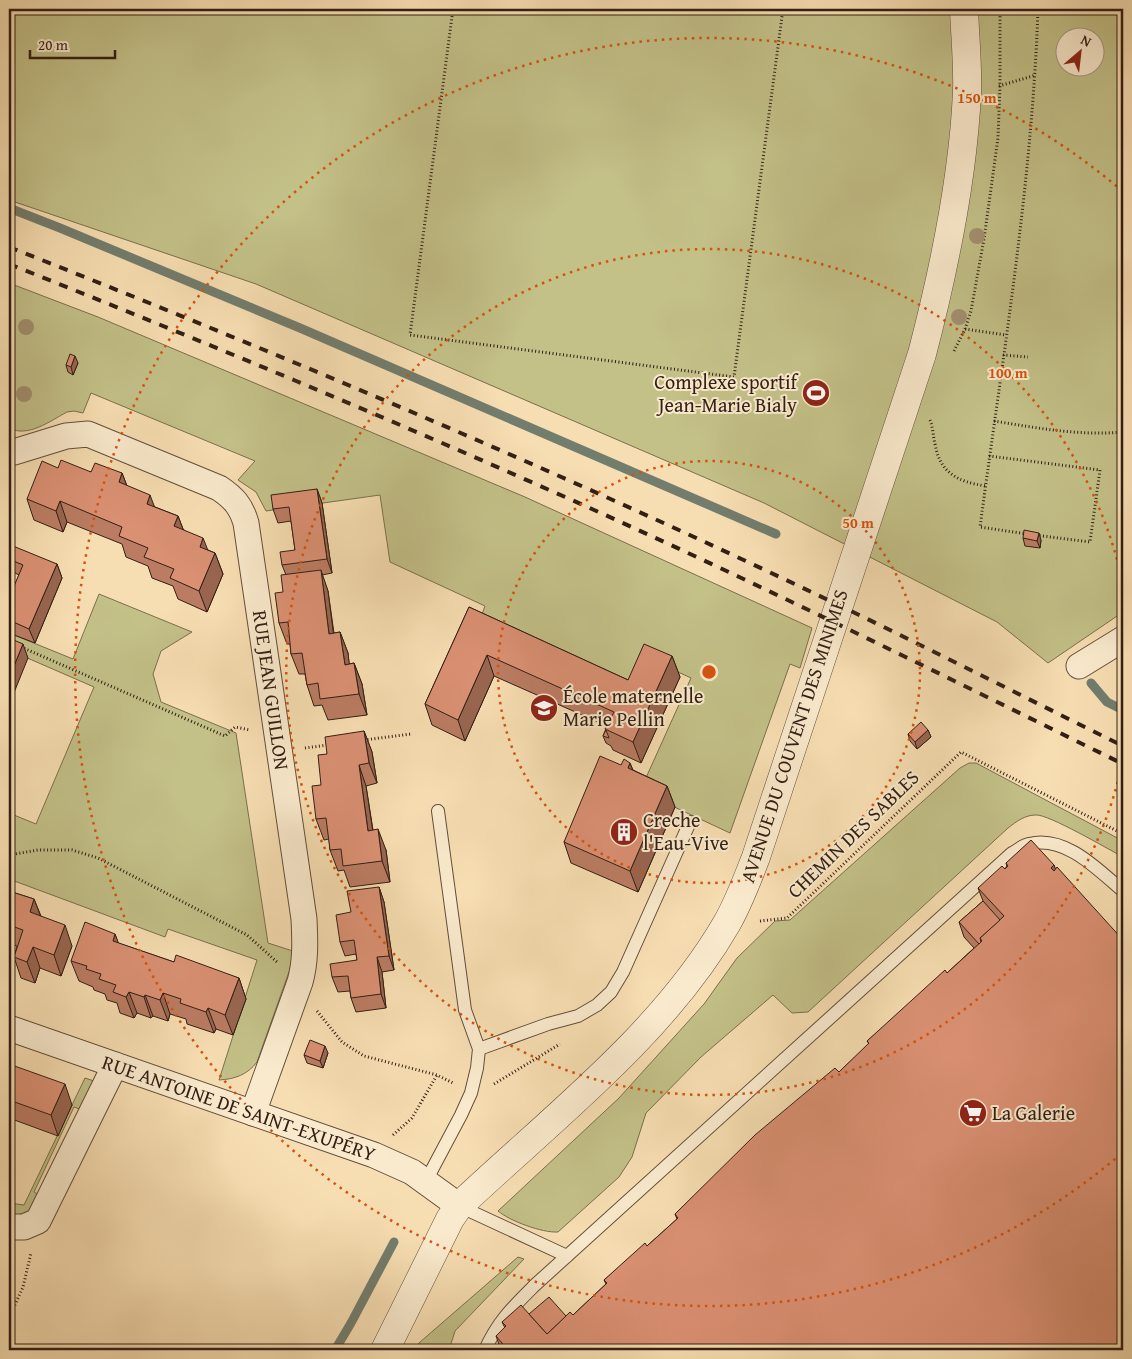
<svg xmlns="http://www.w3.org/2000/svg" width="1132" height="1359" viewBox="0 0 1132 1359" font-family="'Gentium Book Plus',serif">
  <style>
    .green { fill: #c3c088; stroke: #7a6f4e; fill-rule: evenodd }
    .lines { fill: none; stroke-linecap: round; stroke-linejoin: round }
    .stream { stroke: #727d6e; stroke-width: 9 }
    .service-casing { stroke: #634e3c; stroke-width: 14 }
    .minor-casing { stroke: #634e3c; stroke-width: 27 }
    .tertiary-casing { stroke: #634e3c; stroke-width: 29 }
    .path { stroke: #321e15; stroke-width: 3; stroke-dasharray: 1 2.5; stroke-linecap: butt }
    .service { stroke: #faeacd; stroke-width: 12 }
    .minor { stroke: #faeacd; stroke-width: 25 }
    .tertiary { stroke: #faeacd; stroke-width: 28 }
    .rail { stroke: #321e15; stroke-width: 4; stroke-dasharray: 9 9; stroke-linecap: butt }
    .tree { fill: #a38f6f }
    .wall { fill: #bb7c63; stroke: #321e15 }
    .shaded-wall { fill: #996550; stroke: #321e15 }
    .building { fill: #da9073; stroke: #321e15 }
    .ring { fill: none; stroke: #d6530d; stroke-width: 2.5; stroke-dasharray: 2.5 5 }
    .labels { text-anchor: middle; stroke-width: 4; stroke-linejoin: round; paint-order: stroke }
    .poi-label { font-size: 20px; fill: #321e15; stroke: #faeacd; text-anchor: start }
    .street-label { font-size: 20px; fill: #321e15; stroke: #faeacd }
    .centre { fill: #d6530d; stroke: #faeacd; stroke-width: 2.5 }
    .ring-label { font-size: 15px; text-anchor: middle; font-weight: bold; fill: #d6530d; stroke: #faeacd; stroke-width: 4; stroke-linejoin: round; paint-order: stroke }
  </style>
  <rect width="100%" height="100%" fill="#f7deb2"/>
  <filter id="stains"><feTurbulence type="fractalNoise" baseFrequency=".004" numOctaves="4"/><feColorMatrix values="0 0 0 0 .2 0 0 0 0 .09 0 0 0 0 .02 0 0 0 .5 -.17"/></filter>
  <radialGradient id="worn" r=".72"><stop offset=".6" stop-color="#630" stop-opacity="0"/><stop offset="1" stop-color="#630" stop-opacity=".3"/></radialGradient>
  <!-- green -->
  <g class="green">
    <path d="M9,9H1123V612L1048,663L997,622L764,503L256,284L9,200ZM1064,38H1094V68H1064Z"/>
    <path d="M9,283L98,317L525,497L812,628L800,668L790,664L730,833L640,791L691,678L652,660L631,699L477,628L485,606L390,562L380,495L266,511L256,492L238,480L255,461L91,393L83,413L74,411L67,412C50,421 28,438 9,428Z"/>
    <path d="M99,594L192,632L161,651L153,674L161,702L236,733L268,943L293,951L290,969L257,1062C247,1075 235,1079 219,1080L257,960L168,929L165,937L9,879V813L36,824L94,687L9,650V633L73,659Z"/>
    <path d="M969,763H976L1123,841V857C1108,849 1048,814 1036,815C1025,815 1017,821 1008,828L808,1012L792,1013L773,995L701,1057L646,1113L632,1157L619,1177L558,1232C542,1233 510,1221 498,1211L619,1098L704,1004L737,958L775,921L790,920L960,768Z"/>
    <path d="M85,1078L94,1081L82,1110L74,1107L34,1192L41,1196C31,1212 27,1214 9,1216V1203L24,1205Z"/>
    <path d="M518,1257L524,1259L455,1331L449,1350H416L419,1343Z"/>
  </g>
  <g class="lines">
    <!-- stream -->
    <g class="stream">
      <path d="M9,208L60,228L300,328L776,534"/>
      <path d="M1091,683L1107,702L1123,710"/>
      <path d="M335,1350L351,1323L394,1242"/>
    </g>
    <defs>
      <g id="service">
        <path d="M479,1049L548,1024L578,1016L597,1005L611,992L623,972L690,822"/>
        <path d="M426,1181L461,1115L471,1093L477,1068L479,1049L465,1010L438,811"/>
        <path d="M459,1206L567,1256"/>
        <path d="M485,1350C498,1321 513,1307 535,1285L1012,853C1018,850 1023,845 1029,844C1066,835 1098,870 1123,891"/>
      </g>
      <g id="minor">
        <path d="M14,452L66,436L88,434L219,488C234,498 241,506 246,523L304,919C305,940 306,961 300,982L253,1113"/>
        <path d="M1079,666L1123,639"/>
        <path d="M9,1028L374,1155L412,1172L459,1206"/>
        <path d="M9,1227H24L38,1221L115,1065"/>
      </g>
      <path id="tertiary" d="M385,1350L450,1219L459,1206C551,1119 663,1034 727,923C739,902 747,880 756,857L922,354C944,270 963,180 967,92C968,65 965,36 964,9"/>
    </defs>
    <!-- service casing -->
    <use href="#service" class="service-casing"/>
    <!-- minor casing -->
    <use href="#minor" class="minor-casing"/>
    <!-- tertiary casing -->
    <use href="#tertiary" class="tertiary-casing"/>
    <!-- path -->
    <g class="path">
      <path d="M453,9L410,335L734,377L783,9"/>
      <path d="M999,86L1036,75"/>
      <path d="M965,329L1006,335"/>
      <path d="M954,351L965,329L971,311L984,239L998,138L1000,86V9"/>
      <path d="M1003,355L1028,357"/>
      <path d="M930,420C933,427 933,436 935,444C940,473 958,482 986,486"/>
      <path d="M994,421C1037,428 1080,436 1123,432"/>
      <path d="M989,456L1100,470L1090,542L1035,535"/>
      <path d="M1027,534L980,527C1003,355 1032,183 1038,9"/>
      <path d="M21,647L225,736L235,727L250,730"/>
      <path d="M364,740L411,734"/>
      <path d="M305,748L328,745"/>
      <path d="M9,855L38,850H72L98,858L247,935L277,962"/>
      <path d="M760,921L787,918L961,752L1123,834"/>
      <path d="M317,1011L342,1042L364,1056L437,1075L453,1083"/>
      <path d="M494,1084L560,1044"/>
      <path d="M393,1135L412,1118L437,1075"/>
      <path d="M9,1318L23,1287L31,1253"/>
    </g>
    <!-- service -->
    <use href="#service" class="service"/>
    <!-- minor -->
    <use href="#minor" class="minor"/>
    <!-- tertiary -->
    <use href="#tertiary" class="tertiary"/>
    <!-- rail -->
    <g class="rail">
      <path d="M9,247C285,356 559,471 826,599C926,647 1024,697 1123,746"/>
      <path d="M9,264C190,336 369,410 547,489C742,575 932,670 1123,764"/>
    </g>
  </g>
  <!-- trees -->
  <g class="tree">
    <circle cx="977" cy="236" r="8"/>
    <circle cx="959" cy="317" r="8"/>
    <circle cx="26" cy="327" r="8"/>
    <circle cx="24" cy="394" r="8"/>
  </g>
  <!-- wall -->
  <g class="wall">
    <path d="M78,363L73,375L68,372L66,365Z"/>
    <path d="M58,468L91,472L122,473L127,486L155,507L178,516L183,529L208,550L215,553L223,574L207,612L178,599L173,586L152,578L148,566L126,557L122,544L67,522L63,532L34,520L27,499Z"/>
    <path d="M317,489L322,503L332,573L322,575L328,591L334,633L340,632L348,653L349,664L354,663L362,684L367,715L328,720L322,705L314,706L307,685L305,674H299L291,654L290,644H287L279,623L286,575L282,565L295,550L291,521L278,523L273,509Z"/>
    <path d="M1023,538L1041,540L1040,548L1025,546Z"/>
    <path d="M9,555L57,564L62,578L35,643L9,633V598L19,575L13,572L9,561Z"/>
    <path d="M469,607L628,680L672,656L680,677L641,763L613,750L611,746L606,743L603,736L607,726L494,676L465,741L432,725L425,704Z"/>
    <path d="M928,730L931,737L917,749L910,741L908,734Z"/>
    <path d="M364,731L372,752L377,783L366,786L373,830L386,850L390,882L350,887L344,870L338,871L330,850L329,839L324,840L316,819L327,754Z"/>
    <path d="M630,763L633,770L667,786L675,807L638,892L571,863L564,842L621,765Z"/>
    <path d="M1006,863L1054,865L1055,869L1123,1350H501L496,1336L505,1328L502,1322L529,1314L566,1316L573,1315L606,1284L604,1280L647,1246L677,1219L675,1214L839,1072L869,1044L867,1041L947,973L974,948L964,937L959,922L983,901L978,888L1005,869L1007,867Z"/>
    <path d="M379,887L384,902L394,970L382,972L386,1008L356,1012L351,998L350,991L338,992L332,977L357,960L356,954L345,956L340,942L351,912Z"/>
    <path d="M9,891L34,899L41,916L72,946L61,976L40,968L35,983L21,978L14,957L17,946L11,944L9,951Z"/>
    <path d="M115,934L118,943L174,962L239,978L246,999L233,1035L216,1029L214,1033L187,1024L186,1019L170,1014L168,1021L153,1016L151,1018L137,1013L134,1018L120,1013L117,1003L107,1000L105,994L94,990L93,987L79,981L71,961Z"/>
    <path d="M328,1053L323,1068L307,1063L304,1055Z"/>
    <path d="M9,1064L72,1105L58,1136L9,1118Z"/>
  </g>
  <!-- shaded-wall -->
  <g class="shaded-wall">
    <path d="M75,356L78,363L73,375L71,367Z"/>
    <path d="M122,473L130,494L119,482Z"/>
    <path d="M317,489L322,503L332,573L327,559Z"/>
    <path d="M150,495L158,516L147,504Z"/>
    <path d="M60,501L67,522L63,532L56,511Z"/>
    <path d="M178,516L186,537L174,526Z"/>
    <path d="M1039,533L1041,540L1040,548L1037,541Z"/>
    <path d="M203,538L211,558L200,547Z"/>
    <path d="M215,553L223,574L207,612L199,591Z"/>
    <path d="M57,564L62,578L35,643L29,629Z"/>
    <path d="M321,570L328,591L336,654L329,634Z"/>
    <path d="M340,632L348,653L352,686L345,665Z"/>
    <path d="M23,644L28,658L9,705V678Z"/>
    <path d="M487,655L494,676L465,741L458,720Z"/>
    <path d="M672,656L680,677L641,763L633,742Z"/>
    <path d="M354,663L362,684L367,715L359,694Z"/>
    <path d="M928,730L931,737L917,749L915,742Z"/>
    <path d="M364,731L372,752L377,783L369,763Z"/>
    <path d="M630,763L638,784L628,768Z"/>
    <path d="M359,765L366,786L376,852L368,831Z"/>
    <path d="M667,786L675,807L638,892L630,871Z"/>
    <path d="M378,829L386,850L390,882L382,861Z"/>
    <path d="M1054,865L1064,892L1051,868Z"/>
    <path d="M379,887L384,902L394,970L389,956Z"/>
    <path d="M34,899L42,920L30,912Z"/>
    <path d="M65,925L72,946L61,976L54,955Z"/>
    <path d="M115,934L123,955L113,941Z"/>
    <path d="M9,938L11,944L9,951Z"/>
    <path d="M33,947L40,968L35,983L27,962Z"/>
    <path d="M377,957L382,972L386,1008L381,994Z"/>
    <path d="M239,978L246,999L233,1035L225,1015Z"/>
    <path d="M129,992L137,1013L134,1018L126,997Z"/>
    <path d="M163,993L170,1014L168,1021L160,1000Z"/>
    <path d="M145,995L153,1016L151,1018L144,997Z"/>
    <path d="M208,1008L216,1029L214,1033L206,1012Z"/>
    <path d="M325,1046L328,1053L323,1068L320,1061Z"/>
    <path d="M65,1084L72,1105L58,1136L51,1115Z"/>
  </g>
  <!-- building -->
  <g class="building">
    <path d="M70,354L75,356L71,367L66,365Z"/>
    <path d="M61,460L91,472L95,463L122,473L119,482L150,495L147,504L178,516L174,526L203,538L200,547L215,553L199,591L170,578L174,569L144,557L148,548L119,536L122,527L60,501L56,511L27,499L42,461L58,468Z"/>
    <path d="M317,489L327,559L282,565L280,552L295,550L289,507L273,509L271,495Z"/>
    <path d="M1024,530L1039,533L1037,541L1023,538Z"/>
    <path d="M13,546L57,564L29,629L9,620V598L23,565L9,559V555Z"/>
    <path d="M321,570L329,634L340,632L345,665L354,663L359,694L320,699L318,683L307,685L302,653L291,654L288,622L279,623L275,593L283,592L281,575Z"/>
    <path d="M469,607L628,680L644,644L672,656L633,742L605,729L614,712L487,655L458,720L425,704Z"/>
    <path d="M9,638L23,644L9,678Z"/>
    <path d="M921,722L928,730L915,742L908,734Z"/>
    <path d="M606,730L609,738L603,736Z"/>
    <path d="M364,731L369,763L359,765L368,831L378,829L382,861L343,866L341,849L330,850L326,818L316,819L312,786L321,785L318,755L327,754L325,737Z"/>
    <path d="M600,756L621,765L624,759L630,763L628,768L667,786L630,871L564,842Z"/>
    <path d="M1031,840L1054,865L1051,868L1054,871L1057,867L1123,940V1350H508L496,1336L506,1326L502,1322L521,1305L547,1334L570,1312L573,1315L607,1283L604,1280L645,1243L647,1246L678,1218L675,1214L755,1135L835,1068L839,1072L869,1043L867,1041L945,970L947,973L982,941L980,938L1004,916L978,888L1002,866L1005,869L1008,866L1006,863Z"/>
    <path d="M379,887L389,956L377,957L381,994L351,998L348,976L332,977L330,964L357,960L354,940L340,942L336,915L351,912L347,891Z"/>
    <path d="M9,891L34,899L30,912L65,925L54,955L33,947L27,962L14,957L23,930L9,925Z"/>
    <path d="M983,901L1000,920L980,938L981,942L979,944L959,922Z"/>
    <path d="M85,922L115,934L113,941L174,962L176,955L239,978L225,1015L208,1008L206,1012L180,1003L181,999L163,993L160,1000L145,995L144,997L129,992L126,997L113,992L116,985L99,979L101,974L86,969L87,966L71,961Z"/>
    <path d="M310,1040L325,1046L320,1061L304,1055Z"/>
    <path d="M9,1064L65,1084L51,1115L9,1100Z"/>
    <path d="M549,1297L566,1316L547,1334L529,1314Z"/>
  </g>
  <!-- distance rings -->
  <g class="ring">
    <circle cx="709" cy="672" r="211"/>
    <path d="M1123 760A423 423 0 1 1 1123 584"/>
    <path d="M1121 1154A634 634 0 1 1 1121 190"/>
  </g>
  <!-- icons -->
  <defs>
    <symbol id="stadium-disc" viewBox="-11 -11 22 22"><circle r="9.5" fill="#8f2418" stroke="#faeacd"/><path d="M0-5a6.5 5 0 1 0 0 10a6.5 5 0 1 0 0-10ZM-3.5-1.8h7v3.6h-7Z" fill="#fff"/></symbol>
    <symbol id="school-disc" viewBox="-11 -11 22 22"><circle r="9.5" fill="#8f2418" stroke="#faeacd"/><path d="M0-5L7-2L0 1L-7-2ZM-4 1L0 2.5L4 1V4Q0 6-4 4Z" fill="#fff"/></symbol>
    <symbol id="building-disc" viewBox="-11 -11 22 22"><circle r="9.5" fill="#8f2418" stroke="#faeacd"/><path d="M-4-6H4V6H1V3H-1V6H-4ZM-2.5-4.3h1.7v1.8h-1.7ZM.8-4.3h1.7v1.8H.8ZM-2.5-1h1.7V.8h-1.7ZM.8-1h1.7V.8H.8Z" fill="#fff"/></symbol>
    <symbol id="supermarket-disc" viewBox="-11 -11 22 22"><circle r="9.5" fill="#8f2418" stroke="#faeacd"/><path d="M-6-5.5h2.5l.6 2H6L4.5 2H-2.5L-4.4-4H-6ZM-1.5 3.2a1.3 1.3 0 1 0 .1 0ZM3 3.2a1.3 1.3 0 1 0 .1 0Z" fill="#fff"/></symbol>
  </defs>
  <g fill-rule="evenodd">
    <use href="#stadium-disc" x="800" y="377" width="32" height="32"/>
    <use href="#school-disc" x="528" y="692" width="32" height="32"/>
    <use href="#building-disc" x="608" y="816" width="32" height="32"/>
    <use href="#supermarket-disc" x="957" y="1097" width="32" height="32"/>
  </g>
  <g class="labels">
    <!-- poi labels -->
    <g class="poi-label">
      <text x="797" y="389" text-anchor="end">Complexe sportif<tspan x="797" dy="23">Jean-Marie Bialy</tspan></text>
      <text x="563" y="703">École maternelle<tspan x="563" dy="23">Marie Pellin</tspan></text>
      <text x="643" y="827">Creche<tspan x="643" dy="23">l'Eau-Vive</tspan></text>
      <text x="992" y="1120">La Galerie</text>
    </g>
    <!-- street labels -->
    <g class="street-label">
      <text transform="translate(271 690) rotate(82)" y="7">RUE JEAN GUILLON</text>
      <text transform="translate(794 736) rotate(-72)" y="7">AVENUE DU COUVENT DES MINIMES</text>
      <text transform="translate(853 834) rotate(-44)" y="7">CHEMIN DES SABLES</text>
      <text transform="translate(239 1108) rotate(19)" y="7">RUE ANTOINE DE SAINT-EXUPÉRY</text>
    </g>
  </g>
  <circle cx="709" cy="672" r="8" class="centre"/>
  <g class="ring-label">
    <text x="977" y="103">150 m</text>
    <text x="1008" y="378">100 m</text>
    <text x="858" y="528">50 m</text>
  </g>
  <!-- margin -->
  <rect width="1132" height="1359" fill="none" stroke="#f7deb2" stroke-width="30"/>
  <rect x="10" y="10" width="1112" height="1339" fill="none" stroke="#321e15" stroke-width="2.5"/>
  <rect x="15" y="15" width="1102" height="1329" fill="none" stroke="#321e15"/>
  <!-- north arrow -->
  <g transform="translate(1080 52) rotate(28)"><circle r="24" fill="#faeacd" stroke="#aa9883"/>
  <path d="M0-4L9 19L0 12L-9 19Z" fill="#8f2418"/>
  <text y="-8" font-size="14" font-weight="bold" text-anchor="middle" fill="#321e15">N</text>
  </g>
  <!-- scale -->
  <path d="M30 50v8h85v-8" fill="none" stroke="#321e15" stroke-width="2.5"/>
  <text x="38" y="50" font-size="15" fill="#321e15" stroke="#faeacd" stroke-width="4" paint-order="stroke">20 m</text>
  <rect width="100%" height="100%" filter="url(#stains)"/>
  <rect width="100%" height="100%" fill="url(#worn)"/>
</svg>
